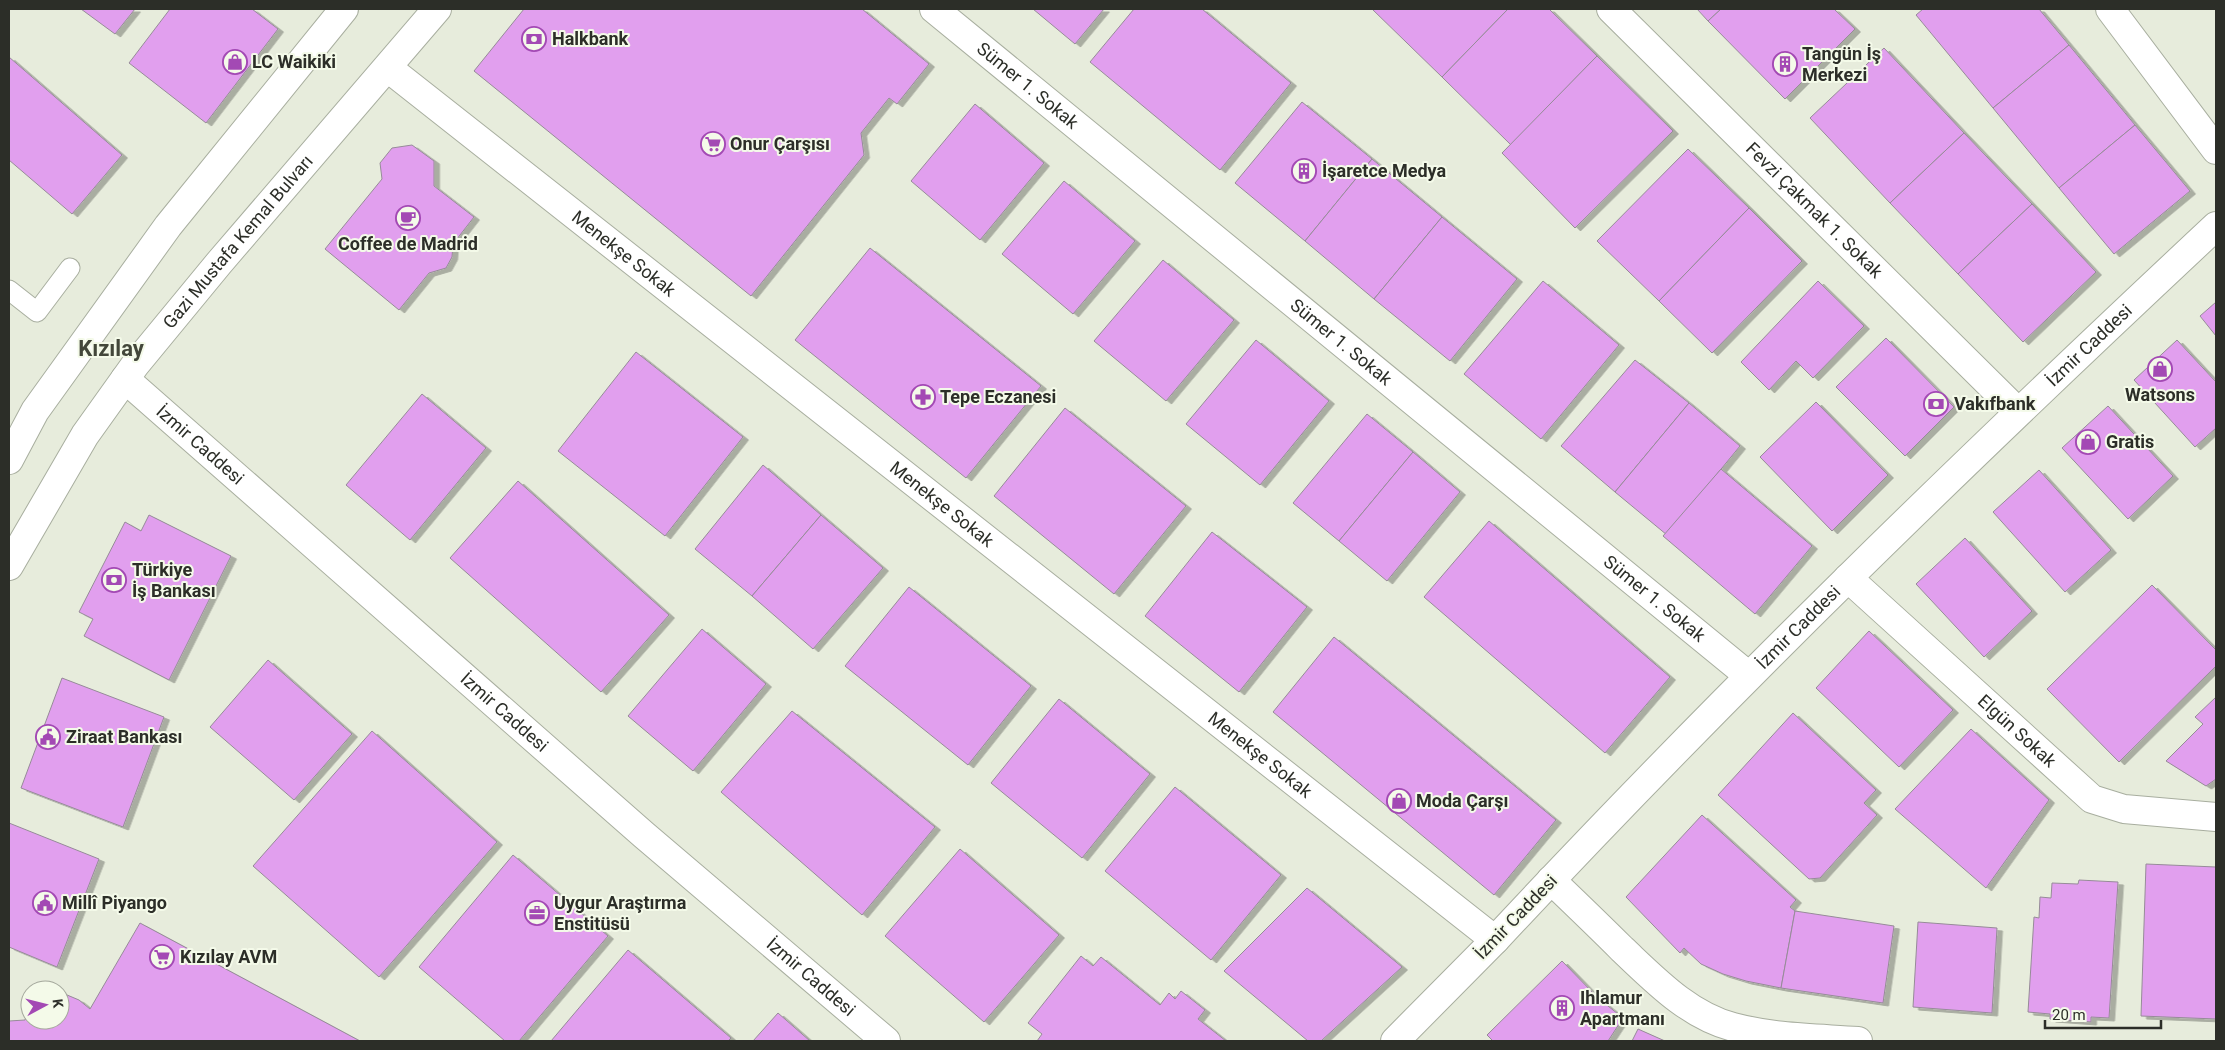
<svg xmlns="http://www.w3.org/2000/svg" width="2225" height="1050" viewBox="0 0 2225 1050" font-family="Roboto,sans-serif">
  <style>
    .building { fill: #e19fee; stroke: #968b98; filter: url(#shadow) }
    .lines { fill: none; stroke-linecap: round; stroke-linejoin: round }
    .service-casing { stroke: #a8ae9f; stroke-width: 21 }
    .pedestrian-casing { stroke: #a8ae9f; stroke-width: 30 }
    .minor-casing { stroke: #a8ae9f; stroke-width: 30 }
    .secondary-casing { stroke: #a8ae9f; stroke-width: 30 }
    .primary-casing { stroke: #a8ae9f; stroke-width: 30 }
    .service { stroke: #fff; stroke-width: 19 }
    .pedestrian { stroke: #fff; stroke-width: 28 }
    .minor { stroke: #fff; stroke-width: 28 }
    .secondary { stroke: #fff; stroke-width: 28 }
    .primary { stroke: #fff; stroke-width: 28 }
    .labels { text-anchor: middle; stroke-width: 4; stroke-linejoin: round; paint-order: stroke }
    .poi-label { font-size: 18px; font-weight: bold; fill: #2c2e28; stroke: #f4fae9; text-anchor: start }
    .street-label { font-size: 18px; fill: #2c2e28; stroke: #f4fae9 }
    .district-label { font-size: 22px; font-weight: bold; fill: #43473a; stroke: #f4fae9 }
  </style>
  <defs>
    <filter id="shadow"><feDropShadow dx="5.5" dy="3" stdDeviation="0" flood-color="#0004"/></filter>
  </defs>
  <rect width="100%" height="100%" fill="#e7ecdc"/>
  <!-- building -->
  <g class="building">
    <path d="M81,9H135L115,34Z"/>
    <path d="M170,9H252L278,29L206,123L129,63Z"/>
    <path d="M524,9H862L929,64L897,104L889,98L861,133L864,155L751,296L474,71Z"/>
    <path d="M1033,9H1104L1075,44Z"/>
    <path d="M1134,9H1202L1291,83L1220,170L1090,62Z"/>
    <path d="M1372,9H1508L1442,77Z"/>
    <path d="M1508,9H1549L1597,56L1511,145L1442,77Z"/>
    <path d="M1697,9H1721L1708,21Z"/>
    <path d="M1721,9H1834L1855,29L1785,99L1708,21Z"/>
    <path d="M1923,9H2039L2069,45L1993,108L1916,15Z"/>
    <path d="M2069,45L2135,125L2059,188L1993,108Z"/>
    <path d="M1884,48L1964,133L1890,203L1810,118Z"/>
    <path d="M1597,56L1673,131L1575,228L1502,153Z"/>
    <path d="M9,57L122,155L72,214L9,160Z"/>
    <path d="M1302,102L1372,159L1305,241L1235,183Z"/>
    <path d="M975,104L1044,163L980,240L911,181Z"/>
    <path d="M2135,125L2190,191L2114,254L2059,188Z"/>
    <path d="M1964,133L2032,204L1958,274L1890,203Z"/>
    <path d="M412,145L434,161V186L474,217L453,244L452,257L446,268L429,273L399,310L325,249L382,179L380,163L392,148Z"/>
    <path d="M1688,149L1749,208L1659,301L1597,241Z"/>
    <path d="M1372,159L1442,217L1374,299L1305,241Z"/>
    <path d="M1064,181L1135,241L1073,314L1002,254Z"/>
    <path d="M2032,204L2096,272L2023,342L1958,274Z"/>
    <path d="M1749,208L1802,261L1712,353L1659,301Z"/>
    <path d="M1442,217L1517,279L1450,361L1374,299Z"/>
    <path d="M870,248L1041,386L966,478L795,340Z"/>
    <path d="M1163,260L1234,320L1166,401L1094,341Z"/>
    <path d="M1543,281L1619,345L1541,439L1464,374Z"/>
    <path d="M1818,281L1864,326L1813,378L1796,361L1769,390L1741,362Z"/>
    <path d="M2216,302V336L2200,316Z"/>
    <path d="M1886,338L1954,407L1905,456L1836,387Z"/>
    <path d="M1256,340L1329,401L1260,485L1186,424Z"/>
    <path d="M2177,340L2216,382V428L2195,447L2134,380Z"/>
    <path d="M636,352L743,437L665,536L558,451Z"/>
    <path d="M1635,360L1689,403L1615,492L1561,446Z"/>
    <path d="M422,394L486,448L410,540L346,485Z"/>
    <path d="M1816,402L1888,475L1832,531L1760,457Z"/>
    <path d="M1689,403L1740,446L1667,535L1615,492Z"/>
    <path d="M2108,406L2173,476L2128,519L2062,448Z"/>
    <path d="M1065,408L1186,506L1114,594L994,496Z"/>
    <path d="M1367,414L1413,452L1339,541L1293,503Z"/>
    <path d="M1413,452L1460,492L1387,581L1339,541Z"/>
    <path d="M763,465L821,515L752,596L695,549Z"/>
    <path d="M1721,469L1812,546L1755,614L1663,536Z"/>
    <path d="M2039,470L2111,550L2065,592L1993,512Z"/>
    <path d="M518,481L669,615L601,692L450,558Z"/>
    <path d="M149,515L231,556L169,680L84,636L93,619L79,612L125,522L141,531Z"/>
    <path d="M821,515L883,568L813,649L752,596Z"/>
    <path d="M1489,521L1670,677L1605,753L1424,597Z"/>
    <path d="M1212,532L1307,607L1239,692L1145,616Z"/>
    <path d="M1965,538L2032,611L1984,657L1916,584Z"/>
    <path d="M2152,585L2216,650V666L2119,762L2047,689Z"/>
    <path d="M909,587L1031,686L968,765L845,666Z"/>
    <path d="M702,629L766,684L693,771L628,716Z"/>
    <path d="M1869,631L1953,710L1899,767L1816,688Z"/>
    <path d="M1334,637L1556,820L1494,895L1273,712Z"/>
    <path d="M268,660L352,734L294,800L210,727Z"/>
    <path d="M62,678L164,717L123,827L21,788Z"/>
    <path d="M2216,697V779L2206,786L2166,761L2203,724L2195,717Z"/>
    <path d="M1059,699L1150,774L1082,858L991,783Z"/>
    <path d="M792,711L935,827L862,915L721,792Z"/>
    <path d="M1793,713L1876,790L1864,803L1877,815L1820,878L1809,879L1718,795Z"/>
    <path d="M1971,729L2049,800L1986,888L1895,809Z"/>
    <path d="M372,731L497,842L379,977L253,866Z"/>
    <path d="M1175,787L1281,875L1211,960L1105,871Z"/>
    <path d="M1702,815L1796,900L1790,907L1795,911L1781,988L1746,981L1723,974L1701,964L1684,948L1680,953L1626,897Z"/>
    <path d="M9,823L99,859L57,967L9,947Z"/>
    <path d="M960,849L1059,935L984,1022L885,936Z"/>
    <path d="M513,855L608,936L519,1041H505L419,967Z"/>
    <path d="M2146,864L2216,867V1019L2141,1016Z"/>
    <path d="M2079,880L2118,882L2109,1018L2091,1017V1022L2050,1019V1014L2028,1012L2034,917L2039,918L2040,897L2051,898L2052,883L2078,884Z"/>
    <path d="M1307,888L1402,967L1321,1041H1308L1224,971Z"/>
    <path d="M1795,911L1894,926L1883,1003L1781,988Z"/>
    <path d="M1918,922L1997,928L1992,1013L1913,1007Z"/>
    <path d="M140,923L360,1041H9V1021L25,1020L30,1006V1020H60V992L79,1000L90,1009Z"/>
    <path d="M628,950L731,1038L728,1041H551Z"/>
    <path d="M1081,956L1093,966L1101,957L1160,1005L1169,993L1175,999L1181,991L1205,1010L1198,1019L1226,1041H1037L1042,1034L1028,1023Z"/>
    <path d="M1562,961L1598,998L1623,1018L1608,1041H1493L1487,1035Z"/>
    <path d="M778,1013L810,1041H753Z"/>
    <path d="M1638,1029L1665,1041H1632Z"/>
  </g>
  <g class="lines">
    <defs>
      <path id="service" d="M9,290L37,312L70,268"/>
      <g id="pedestrian">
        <path id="s1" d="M125,379L644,835L886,1041"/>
        <path d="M1395,1041L1495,940"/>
      </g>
      <g id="minor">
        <path id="s2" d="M934,9L1749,676"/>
        <path id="s3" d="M1611,9L2018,412"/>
        <path id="s4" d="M388,68L1495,940C1726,692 1969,457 2216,226"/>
        <path id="s5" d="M1848,578L2092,799L2124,809L2216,817"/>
        <path d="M1551,880C1575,903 1599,926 1622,949C1655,980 1688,1015 1733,1027C1774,1038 1816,1038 1858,1041"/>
      </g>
      <path id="secondary" d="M2110,9L2216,150"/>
      <g id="primary">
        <path d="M9,460L35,411L168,226L344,9"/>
        <path id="s6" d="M9,566L85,435L135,365L219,263L437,9"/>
      </g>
    </defs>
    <!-- service casing -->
    <use href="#service" class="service-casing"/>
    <!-- pedestrian casing -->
    <use href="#pedestrian" class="pedestrian-casing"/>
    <!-- minor casing -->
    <use href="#minor" class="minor-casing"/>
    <!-- secondary casing -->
    <use href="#secondary" class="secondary-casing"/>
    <!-- primary casing -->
    <use href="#primary" class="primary-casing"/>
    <!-- service -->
    <use href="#service" class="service"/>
    <!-- pedestrian -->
    <use href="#pedestrian" class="pedestrian"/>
    <!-- minor -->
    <use href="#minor" class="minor"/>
    <!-- secondary -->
    <use href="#secondary" class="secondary"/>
    <!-- primary -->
    <use href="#primary" class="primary"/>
  </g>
  <!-- icons -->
  <defs>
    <symbol id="bank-ring" viewBox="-11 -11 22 22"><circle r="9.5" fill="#f4fae9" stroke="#a349b4" stroke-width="1.5"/><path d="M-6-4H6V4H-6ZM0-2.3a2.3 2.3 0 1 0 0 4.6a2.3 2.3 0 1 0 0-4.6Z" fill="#a349b4"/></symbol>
    <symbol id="shop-ring" viewBox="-11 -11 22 22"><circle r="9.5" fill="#f4fae9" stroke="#a349b4" stroke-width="1.5"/><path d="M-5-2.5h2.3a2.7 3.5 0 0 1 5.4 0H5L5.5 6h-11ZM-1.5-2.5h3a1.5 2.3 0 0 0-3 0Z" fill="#a349b4"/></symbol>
    <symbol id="building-ring" viewBox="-11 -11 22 22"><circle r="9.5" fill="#f4fae9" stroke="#a349b4" stroke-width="1.5"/><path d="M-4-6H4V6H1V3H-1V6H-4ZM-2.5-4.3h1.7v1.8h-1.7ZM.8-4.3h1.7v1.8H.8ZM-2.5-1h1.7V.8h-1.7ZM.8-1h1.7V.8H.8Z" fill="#a349b4"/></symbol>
    <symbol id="supermarket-ring" viewBox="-11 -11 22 22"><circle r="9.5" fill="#f4fae9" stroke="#a349b4" stroke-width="1.5"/><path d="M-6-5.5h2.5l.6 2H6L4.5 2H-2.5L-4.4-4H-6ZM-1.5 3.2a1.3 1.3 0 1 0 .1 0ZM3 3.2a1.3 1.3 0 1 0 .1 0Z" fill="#a349b4"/></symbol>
    <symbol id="cafe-ring" viewBox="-11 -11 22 22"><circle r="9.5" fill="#f4fae9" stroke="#a349b4" stroke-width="1.5"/><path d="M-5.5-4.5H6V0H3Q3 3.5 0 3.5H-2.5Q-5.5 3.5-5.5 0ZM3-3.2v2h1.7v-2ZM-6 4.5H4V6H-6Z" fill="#a349b4"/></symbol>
    <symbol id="pharmacy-ring" viewBox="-11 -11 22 22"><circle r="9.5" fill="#f4fae9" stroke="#a349b4" stroke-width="1.5"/><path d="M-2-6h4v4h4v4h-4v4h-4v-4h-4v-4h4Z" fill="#a349b4"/></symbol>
    <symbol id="civic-ring" viewBox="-11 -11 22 22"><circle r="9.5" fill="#f4fae9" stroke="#a349b4" stroke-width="1.5"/><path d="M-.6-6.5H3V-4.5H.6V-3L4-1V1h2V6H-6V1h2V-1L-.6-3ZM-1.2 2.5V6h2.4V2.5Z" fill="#a349b4"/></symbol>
    <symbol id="office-ring" viewBox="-11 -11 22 22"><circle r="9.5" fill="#f4fae9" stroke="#a349b4" stroke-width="1.5"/><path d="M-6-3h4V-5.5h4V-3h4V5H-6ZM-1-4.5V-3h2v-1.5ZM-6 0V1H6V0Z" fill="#a349b4"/></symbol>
  </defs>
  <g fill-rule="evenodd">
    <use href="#bank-ring" x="520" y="25" width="28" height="28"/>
    <use href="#shop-ring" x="221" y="48" width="28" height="28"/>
    <use href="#building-ring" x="1771" y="50" width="28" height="28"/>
    <use href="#supermarket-ring" x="699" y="130" width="28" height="28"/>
    <use href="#building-ring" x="1290" y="157" width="28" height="28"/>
    <use href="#cafe-ring" x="394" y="204" width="28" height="28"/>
    <use href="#shop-ring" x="2146" y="355" width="28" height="28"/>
    <use href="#pharmacy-ring" x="909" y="383" width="28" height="28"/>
    <use href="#bank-ring" x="1922" y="390" width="28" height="28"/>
    <use href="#shop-ring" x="2074" y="428" width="28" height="28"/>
    <use href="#bank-ring" x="100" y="566" width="28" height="28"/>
    <use href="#civic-ring" x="34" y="723" width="28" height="28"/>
    <use href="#shop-ring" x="1385" y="787" width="28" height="28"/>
    <use href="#civic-ring" x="31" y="889" width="28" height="28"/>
    <use href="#office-ring" x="523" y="899" width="28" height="28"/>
    <use href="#supermarket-ring" x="148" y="943" width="28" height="28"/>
    <use href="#building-ring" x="1548" y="994" width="28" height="28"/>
  </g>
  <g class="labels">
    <!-- poi labels -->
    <g class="poi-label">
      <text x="552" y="45">Halkbank</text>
      <text x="1802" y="60">Tangün İş<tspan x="1802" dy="21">Merkezi</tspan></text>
      <text x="252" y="68">LC Waikiki</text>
      <text x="730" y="150">Onur Çarşısı</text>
      <text x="1322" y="177">İşaretce Medya</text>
      <text x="408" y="250" text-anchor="middle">Coffee de Madrid</text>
      <text x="2160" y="401" text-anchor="middle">Watsons</text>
      <text x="940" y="403">Tepe Eczanesi</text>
      <text x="1954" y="410">Vakıfbank</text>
      <text x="2106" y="448">Gratis</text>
      <text x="132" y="576">Türkiye<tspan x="132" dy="21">İş Bankası</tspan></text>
      <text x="66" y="743">Ziraat Bankası</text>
      <text x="1416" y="807">Moda Çarşı</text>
      <text x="62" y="909">Millî Piyango</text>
      <text x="554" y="909">Uygur Araştırma<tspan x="554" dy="21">Enstitüsü</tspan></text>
      <text x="180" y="963">Kızılay AVM</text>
      <text x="1580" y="1004">Ihlamur<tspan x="1580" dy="21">Apartmanı</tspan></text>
    </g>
    <!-- street labels -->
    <g class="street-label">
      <text dy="6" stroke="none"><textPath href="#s2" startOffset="121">Sümer 1. Sokak</textPath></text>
      <text dy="6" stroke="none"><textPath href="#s3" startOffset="286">Fevzi Çakmak 1. Sokak</textPath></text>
      <text dy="6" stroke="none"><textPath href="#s6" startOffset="398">Gazi Mustafa Kemal Bulvarı</textPath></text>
      <text dy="6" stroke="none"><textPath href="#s4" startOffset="300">Menekşe Sokak</textPath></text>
      <text dy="6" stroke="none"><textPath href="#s2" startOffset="526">Sümer 1. Sokak</textPath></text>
      <text dy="6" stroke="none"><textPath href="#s4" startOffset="2250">İzmir Caddesi</textPath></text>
      <text dy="6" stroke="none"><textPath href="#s1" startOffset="100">İzmir Caddesi</textPath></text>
      <text dy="6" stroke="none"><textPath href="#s4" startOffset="705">Menekşe Sokak</textPath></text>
      <text dy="6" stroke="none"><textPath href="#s2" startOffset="931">Sümer 1. Sokak</textPath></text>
      <text dy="6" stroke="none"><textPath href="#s4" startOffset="1845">İzmir Caddesi</textPath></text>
      <text dy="6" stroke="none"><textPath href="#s1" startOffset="505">İzmir Caddesi</textPath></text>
      <text dy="6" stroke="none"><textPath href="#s5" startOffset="228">Elgün Sokak</textPath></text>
      <text dy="6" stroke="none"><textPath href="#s4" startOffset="1110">Menekşe Sokak</textPath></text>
      <text transform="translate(1516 917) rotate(-46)" y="6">İzmir Caddesi</text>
      <text dy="6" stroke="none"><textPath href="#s1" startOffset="910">İzmir Caddesi</textPath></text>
    </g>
    <!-- district labels -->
    <g class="district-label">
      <text x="111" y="356">Kızılay</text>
    </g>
  </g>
  <!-- border -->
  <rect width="2225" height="1050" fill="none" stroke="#2c2e28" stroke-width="20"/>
  <!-- north arrow -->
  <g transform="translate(45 1005) rotate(83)"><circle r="24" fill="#f4fae9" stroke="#a4a89c"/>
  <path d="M0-4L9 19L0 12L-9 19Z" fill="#a349b4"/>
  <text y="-8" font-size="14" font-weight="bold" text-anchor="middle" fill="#2c2e28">K</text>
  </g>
  <!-- scale -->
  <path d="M2045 1020v8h116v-8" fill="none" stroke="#2c2e28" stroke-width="2.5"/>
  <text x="2052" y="1020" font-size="15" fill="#2c2e28" stroke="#f4fae9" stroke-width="4" paint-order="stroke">20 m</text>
</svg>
